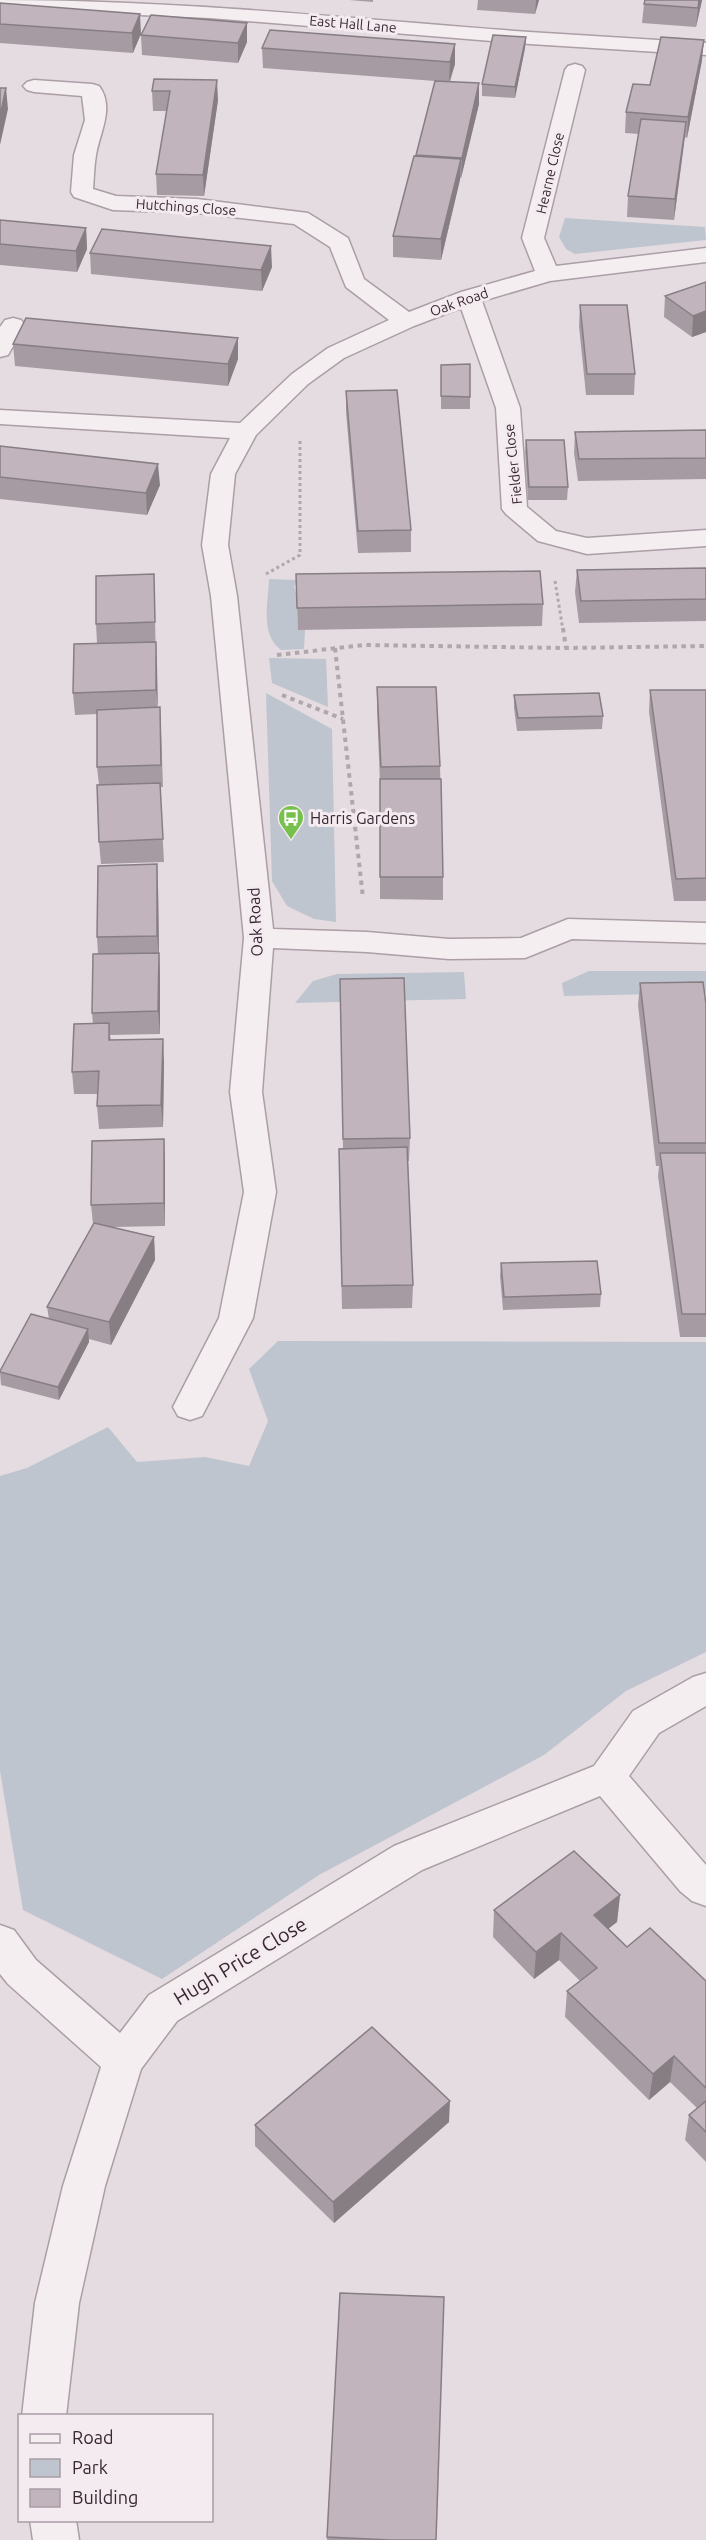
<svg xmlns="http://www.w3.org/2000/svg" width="706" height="2540" viewBox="0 0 706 2540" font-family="Ubuntu,sans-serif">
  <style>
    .green { fill: #bec5ce }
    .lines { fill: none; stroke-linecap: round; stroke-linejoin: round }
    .street-casing { stroke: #ab9ea6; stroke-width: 3 }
    .path-far1 { stroke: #b1a6ac; stroke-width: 3; stroke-dasharray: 3 3; stroke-linecap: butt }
    .path { stroke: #b1a6ac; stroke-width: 4; stroke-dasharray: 4.5 4.5; stroke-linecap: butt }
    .street { fill: #f4eef1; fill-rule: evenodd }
    .wall { fill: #a69ba2 }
    .shaded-wall { fill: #877e84 }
    .building { fill: #c1b4bc; stroke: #877e84; stroke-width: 1.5 }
    .labels { text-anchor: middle; stroke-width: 6; stroke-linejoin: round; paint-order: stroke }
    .far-street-label { font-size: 14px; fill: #392732; stroke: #f3ebf0 }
    .poi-label { font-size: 16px; fill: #392732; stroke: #f3ebf0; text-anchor: start }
    .street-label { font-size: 16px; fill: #392732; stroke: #f3ebf0 }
    .near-street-label { font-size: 20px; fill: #392732; stroke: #f3ebf0 }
  </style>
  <rect width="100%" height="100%" fill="#e5dce1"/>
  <!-- green -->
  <g class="green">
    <path d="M565,218L705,227L706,240L575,254L566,249L559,237Z"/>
    <path d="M269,579L297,580L294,587L297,596L298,629L305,630L304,649L281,650C260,634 268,604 269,579Z"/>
    <path d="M269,658L326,659L328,707L272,683Z"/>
    <path d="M266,693L332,729L336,922L314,919L287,906L272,881Z"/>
    <path d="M589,971H706V993L564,996L562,983Z"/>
    <path d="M464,972L466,999L295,1003L313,981L337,974Z"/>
    <path d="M278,1341L706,1342V1652L626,1691L544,1755L319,1875L162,1979L23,1910L0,1771V1476L27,1468L108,1427L137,1462L205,1457L249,1466L268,1421L249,1369Z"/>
  </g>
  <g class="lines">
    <defs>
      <g id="street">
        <path d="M0,0C177,0 353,19 529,32C588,36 647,39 706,43V55L530,44L210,18L0,9Z"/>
        <path d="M575,64L582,66L585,70L544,238L556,266L706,248V262L550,281L482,301L520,408L527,507L556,531L587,538L706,530V546L587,554L538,541L506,514L502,509L496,408L461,308L414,326L344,358L308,384L256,435L235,474L228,545L237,596L273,929L367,932L449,939L521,938L568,919L706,923V943L572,939L525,958L449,959L367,952L273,948L262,1092L276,1192L253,1318L202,1416L190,1420L178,1416L173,1407L219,1318L244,1192L230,1092L244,938L211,596L202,545L211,474L230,438L0,424V410L240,423L292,374L328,348L389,320L346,287L330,247L294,224L197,213L113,210L74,197L71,192L74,155L85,120L82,96L34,92L27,90L23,86L27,82L34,80L92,84L99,86C115,107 100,132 96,155C94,166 94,178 93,189L116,196L197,199L308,213L348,238L364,279L409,312L461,292L535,271L522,238L565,70L568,66Z"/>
        <path d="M13,318L21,320L25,325L8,355L0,357V327L5,320Z"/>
        <path d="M706,1673V1706L659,1733L629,1776L706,1865V1906L692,1901L680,1891L600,1796L422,1870L177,2021L141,2069L105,2186L79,2303L66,2416H22L35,2303L63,2186L101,2067L8,1984L0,1974V1925L14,1930L36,1960L120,2033L149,1995L394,1846L594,1766L633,1711L693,1677Z"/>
        <path d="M30,2520H76L79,2540H33Z"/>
      </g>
    </defs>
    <!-- street casing -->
    <use href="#street" class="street-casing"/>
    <!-- path-far1 -->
    <g class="path-far1">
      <path d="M266,574L300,555V439"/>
      <path d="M555,581L563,630"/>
    </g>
    <!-- path -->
    <g class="path">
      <path d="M563,628L566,648"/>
      <path d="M335,648L363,898"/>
      <path d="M277,655L364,645L566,648L706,646"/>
      <path d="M282,695L343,719"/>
    </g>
    <!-- street -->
    <use href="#street" class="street"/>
  </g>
  <!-- wall -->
  <g class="wall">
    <path d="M349,0H373V2Z"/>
    <path d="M478,0H539L535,14L477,10Z"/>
    <path d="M702,0L696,27L642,23L644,4Z"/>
    <path d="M0,3L140,14L133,53L0,43Z"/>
    <path d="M247,23V42L238,63L142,55L141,35Z"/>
    <path d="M526,37L525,48L515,98L482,96V84Z"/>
    <path d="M455,44V64L450,82L479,83V104L461,178H460L441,260L393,257V236L416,156L435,81L263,68L262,48Z"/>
    <path d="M702,60L687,138L685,137L674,220L627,217L628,196L639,134L625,133L626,112L650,85Z"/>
    <path d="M154,79L218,100L204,196L157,195L156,174L167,111H153L152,91Z"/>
    <path d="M0,220L86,228L87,249L77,272L0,265Z"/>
    <path d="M90,253L272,267L262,291L91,274Z"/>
    <path d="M706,282V332L692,337L664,317L665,296Z"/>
    <path d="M580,305L635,374L634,395H586L579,326Z"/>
    <path d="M238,338V359L228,386L15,366L13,344Z"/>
    <path d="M441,365L470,397V409H441Z"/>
    <path d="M346,391L411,530V552L358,553L346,412Z"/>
    <path d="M706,430V479L578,481L574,453L575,432Z"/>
    <path d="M526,440L568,487L567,500H528L525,452Z"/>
    <path d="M0,446L160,485L147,515L0,499Z"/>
    <path d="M706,568V621L579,623L575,592L577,570Z"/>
    <path d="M154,574L157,707H160L161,729L163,787H160L164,862L101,864L99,842V785L97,767V714L75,715L73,693L97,643L96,624Z"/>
    <path d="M296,574L543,604L542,626L298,630Z"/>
    <path d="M377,687L440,766L443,877V900L380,899V783L377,709Z"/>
    <path d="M650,690H706V901H674L649,712Z"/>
    <path d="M514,695L603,716L602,729L517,731L514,708Z"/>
    <path d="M158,886L159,953L160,975V1034L110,1035L111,1040L164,1062L163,1127L99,1129L97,1106L98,1094H74L72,1072L93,1024L92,1013L98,954L97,937Z"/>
    <path d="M340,979L410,1138L409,1161H408L413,1285L412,1308L342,1309L339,1171V1149L343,1148Z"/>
    <path d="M640,983L706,1004V1337H680L658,1176L659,1166H656L638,1005Z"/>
    <path d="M165,1161V1226L113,1227L154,1237L155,1260L111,1345L89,1339V1342L59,1400L1,1385L0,1372L49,1319L47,1307L93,1224L91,1205Z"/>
    <path d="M501,1263L601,1294L600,1307L503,1310L500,1276Z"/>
    <path d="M620,1895L617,1922L608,1929L627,1947L706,1981V2162L685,2140L689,2115L697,2108L670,2082L649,2100L565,2017L567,1991L580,1981L559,1960L534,1979L493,1937L494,1910Z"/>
    <path d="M449,2122L334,2223L255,2146V2125Z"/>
    <path d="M340,2293L436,2540H327Z"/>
  </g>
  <!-- shaded-wall -->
  <g class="shaded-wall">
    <path d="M536,0H539L535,14Z"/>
    <path d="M699,0H702L696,27L698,8Z"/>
    <path d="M140,14L141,34L133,53L132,33Z"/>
    <path d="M247,23V42L238,63V43Z"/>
    <path d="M526,37L525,48L515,98V87Z"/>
    <path d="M704,40L702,60L687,138L688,117Z"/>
    <path d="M455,44V64L449,82L450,62Z"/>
    <path d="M217,80L218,100L204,196L203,175Z"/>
    <path d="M479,83V104L461,178L462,158Z"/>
    <path d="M6,88L8,109L0,145V116Z"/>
    <path d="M686,122L684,142L674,220L675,199Z"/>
    <path d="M461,159L460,180L441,260V239Z"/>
    <path d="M86,228L87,249L77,272L76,251Z"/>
    <path d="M271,246L272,267L262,291L261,270Z"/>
    <path d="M706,311V332L692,337L693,316Z"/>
    <path d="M238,338V359L228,386V364Z"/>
    <path d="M158,464L160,485L147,515L146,493Z"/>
    <path d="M156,642L157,664L158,712L156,690Z"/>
    <path d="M157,864L158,886L159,958L157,936Z"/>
    <path d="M159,953L160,975V1034L158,1011Z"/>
    <path d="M163,1039L164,1062L163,1127L161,1105Z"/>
    <path d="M164,1139L165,1161V1226L164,1203Z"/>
    <path d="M154,1237L155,1260L111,1345L109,1322Z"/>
    <path d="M88,1329L89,1342L59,1400L58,1387Z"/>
    <path d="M620,1895L617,1922L591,1942L594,1915Z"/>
    <path d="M561,1933L559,1960L534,1979L536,1952Z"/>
    <path d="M674,2056L670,2082L649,2100L653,2074Z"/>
    <path d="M450,2101L449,2122L334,2223L333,2202Z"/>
  </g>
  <!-- building -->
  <g class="building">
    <path d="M645,0H699L698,8L644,4Z"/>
    <path d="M0,3L140,14L132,33L0,24Z"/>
    <path d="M151,15L247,23L238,43L141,35Z"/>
    <path d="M270,30L455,44L450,62L262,48Z"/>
    <path d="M493,35L526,37L515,87L482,84Z"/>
    <path d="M661,37L704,40L688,117L626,112L633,84L650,85Z"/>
    <path d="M154,79L217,80L203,175L156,174L170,91H152Z"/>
    <path d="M435,81L479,83L462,158L416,155Z"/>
    <path d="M0,88H6L0,116Z"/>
    <path d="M641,119L686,122L675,199L628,196Z"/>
    <path d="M414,156L461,159L441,239L393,236Z"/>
    <path d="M0,220L86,228L76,251L0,244Z"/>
    <path d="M102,229L271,246L261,270L90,253Z"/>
    <path d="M706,282V311L693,316L665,296Z"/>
    <path d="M580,305H627L635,374H587Z"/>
    <path d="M26,318L238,338L228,364L13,344Z"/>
    <path d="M470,364V397L441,396V365Z"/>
    <path d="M397,390L411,530L358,531L346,391Z"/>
    <path d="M706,430V458L579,459L575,432Z"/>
    <path d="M526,440H564L568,487H529Z"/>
    <path d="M0,446L158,464L146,493L0,477Z"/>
    <path d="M706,568V599L581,601L577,570Z"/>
    <path d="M540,571L543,604L297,608L296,574Z"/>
    <path d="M154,574L155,622L96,624V576Z"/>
    <path d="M156,642V690L73,693L74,644Z"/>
    <path d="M377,687H436L440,766L381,767Z"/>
    <path d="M650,690H706V878L676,879Z"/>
    <path d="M599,693L603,716L518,718L514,695Z"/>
    <path d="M160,707L161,765L97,767V710Z"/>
    <path d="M380,779H441L443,877H380Z"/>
    <path d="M160,783L163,839L99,842L97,785Z"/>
    <path d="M157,864V936L97,937L98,866Z"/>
    <path d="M159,953L158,1011L92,1013L93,954Z"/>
    <path d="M404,978L410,1138L343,1139L340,979Z"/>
    <path d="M703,982L706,1004V1143H659L640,983Z"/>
    <path d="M109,1023V1040L163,1039L161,1105L97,1106L99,1071L72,1072L74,1024Z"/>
    <path d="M164,1139V1203L91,1205L92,1141Z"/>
    <path d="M407,1147L413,1285L342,1286L339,1149Z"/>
    <path d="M660,1153H706V1314H682Z"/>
    <path d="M94,1223L154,1237L109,1322L47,1307Z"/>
    <path d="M597,1261L601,1294L504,1297L501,1263Z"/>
    <path d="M31,1314L88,1329L58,1387L0,1372V1371Z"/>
    <path d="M574,1851L620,1895L594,1915L627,1947L650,1928L706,1981V2088L674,2056L653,2074L567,1991L597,1968L561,1933L536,1952L494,1910Z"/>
    <path d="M372,2027L450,2101L333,2202L255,2125Z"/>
    <path d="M706,2101V2132L689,2115Z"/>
    <path d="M340,2293L444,2297L436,2540H390L327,2537Z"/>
  </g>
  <!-- icons -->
  <defs>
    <symbol id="bus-pin" viewBox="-11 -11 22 30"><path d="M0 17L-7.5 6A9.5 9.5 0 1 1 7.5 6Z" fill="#76c04b" stroke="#f3ebf0"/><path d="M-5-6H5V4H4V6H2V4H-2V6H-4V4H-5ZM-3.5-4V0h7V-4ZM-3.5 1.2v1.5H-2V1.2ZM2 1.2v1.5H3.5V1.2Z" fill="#fff"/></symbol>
  </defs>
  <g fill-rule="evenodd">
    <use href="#bus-pin" x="276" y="803" width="30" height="40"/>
  </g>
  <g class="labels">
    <!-- far-street labels -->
    <g class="far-street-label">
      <text transform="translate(353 24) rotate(5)" y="5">East Hall Lane</text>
      <text transform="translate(550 173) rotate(-77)" y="5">Hearne Close</text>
      <text transform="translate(186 207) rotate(4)" y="5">Hutchings Close</text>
      <text transform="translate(459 302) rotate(-19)" y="5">Oak Road</text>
      <text transform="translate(513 464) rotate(-96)" y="5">Fielder Close</text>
    </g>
    <!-- poi labels -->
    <g class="poi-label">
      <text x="310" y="824">Harris Gardens</text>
    </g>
    <!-- street labels -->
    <g class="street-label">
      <text transform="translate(255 922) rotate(-93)" y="6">Oak Road</text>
    </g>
    <!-- near-street labels -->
    <g class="near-street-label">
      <text transform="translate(240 1961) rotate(-31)" y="7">Hugh Price Close</text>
    </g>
  </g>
  <!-- legend -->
  <rect x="18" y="2414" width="195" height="108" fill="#f3ebf0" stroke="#a99da4" stroke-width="1.5"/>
  <rect x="30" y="2434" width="30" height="9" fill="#f4eef1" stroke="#a99da4" stroke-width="1.5"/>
  <text x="72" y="2444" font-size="18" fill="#392732">Road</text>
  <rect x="30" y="2459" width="30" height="18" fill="#bec5ce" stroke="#a99da4" stroke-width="1.5"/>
  <text x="72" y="2474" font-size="18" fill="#392732">Park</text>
  <rect x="30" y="2489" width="30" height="18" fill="#c1b4bc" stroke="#a99da4" stroke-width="1.5"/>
  <text x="72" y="2504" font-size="18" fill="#392732">Building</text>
</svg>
